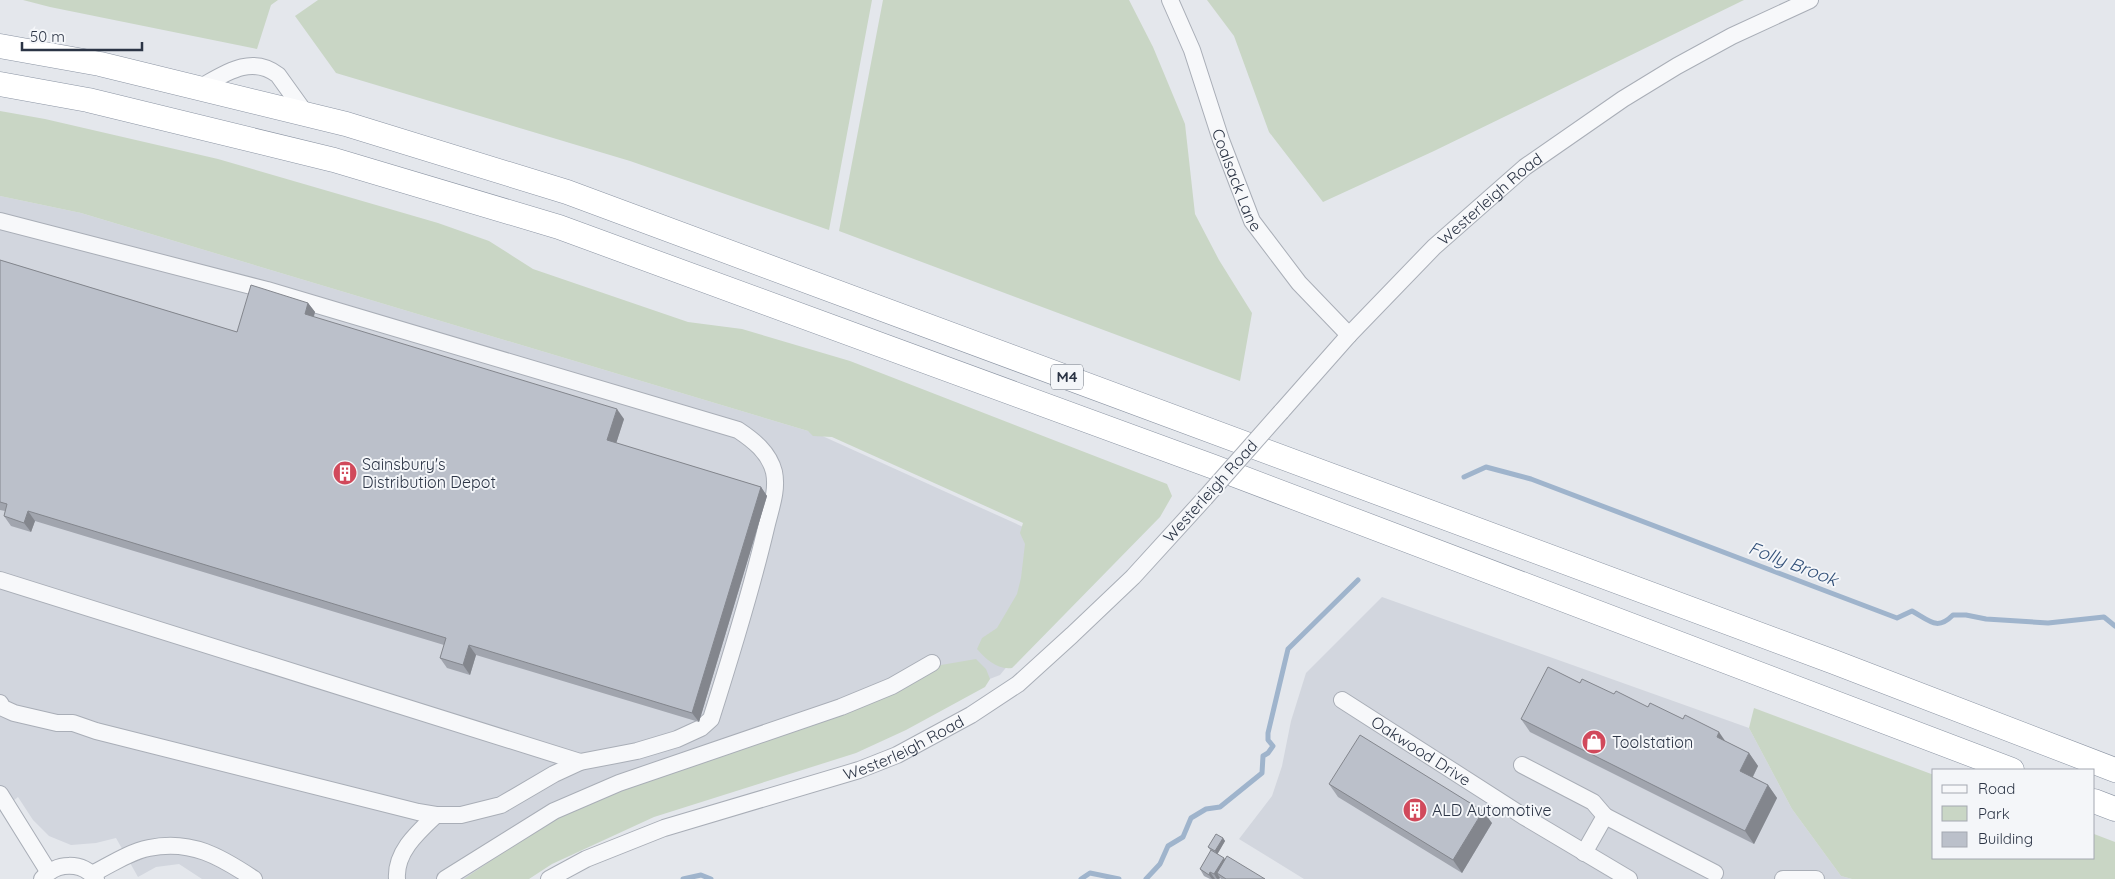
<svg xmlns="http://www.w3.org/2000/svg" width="2115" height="879" viewBox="0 0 2115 879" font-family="Quicksand,sans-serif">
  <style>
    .built { fill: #d2d6de }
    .green { fill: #c9d6c5 }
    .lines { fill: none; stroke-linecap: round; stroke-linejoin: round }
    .stream { stroke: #9fb4cc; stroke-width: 5 }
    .minor-casing { stroke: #a9aeb7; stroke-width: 18 }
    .highway-casing { stroke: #8b94a3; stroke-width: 25 }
    .minor { stroke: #f7f8fa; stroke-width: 16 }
    .highway { stroke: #fff; stroke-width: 24 }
    .minor-bridge-casing { stroke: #a9aeb7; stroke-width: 18; stroke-linecap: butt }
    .minor-bridge { stroke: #f7f8fa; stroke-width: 16 }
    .wall { fill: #a1a5ae }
    .shaded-wall { fill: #83868d }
    .building { fill: #bbc0ca; stroke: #83868d }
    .labels { text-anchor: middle; stroke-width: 4; stroke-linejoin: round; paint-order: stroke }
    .shield { fill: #f4f6f9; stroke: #676e7b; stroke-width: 1 }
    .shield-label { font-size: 15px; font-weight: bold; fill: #2b3445 }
    .street-label { font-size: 16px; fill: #2b3445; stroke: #f4f6f9 }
    .poi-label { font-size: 16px; fill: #2b3445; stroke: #f4f6f9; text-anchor: start }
    .water-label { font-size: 18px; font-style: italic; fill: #34527a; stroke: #f4f6f9 }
  </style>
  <rect width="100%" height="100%" fill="#e4e7ec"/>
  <!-- built -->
  <g class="built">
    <path d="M0,196L81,213L818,434L1094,559L1000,675L538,853L505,879H202L179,864L156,867L138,877L116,838L96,843L71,845L49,836L33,820L18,797L0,812Z"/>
    <path d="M1382,597L1749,728L1792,809L1841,876L1852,879H1304L1239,839L1272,796L1282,766L1291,721L1306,673Z"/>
  </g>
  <!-- green -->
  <g class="green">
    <path d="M23,0H278L271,5L257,49L50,7Z"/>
    <path d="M318,0H872L829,230L630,161L336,73L295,16Z"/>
    <path d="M883,0H1129L1153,47L1185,124L1195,214L1219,260L1252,313L1240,381L839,231Z"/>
    <path d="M1207,0H1744L1434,151L1323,202L1269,132L1234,36Z"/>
    <path d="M0,111L45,119L218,159L438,223L489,241L533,269L688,322L742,329L850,361L1167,484L1172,496L1160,517L1012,668C997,670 986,659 977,649L982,638L997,628L1017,594L1021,578L1025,544L1020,533L1023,523L832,437L813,436L808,431L81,213L0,196Z"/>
    <path d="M976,659L986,669L990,679L985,687L906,730L856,753L654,817L552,864L529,879H464L520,841L573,810L906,682L941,665Z"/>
    <path d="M1754,708L1934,775V858H2094V834L2115,842V879H1852L1841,876L1792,809L1749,728Z"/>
  </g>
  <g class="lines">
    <!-- stream -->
    <g class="stream">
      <path d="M1464,477L1486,467L1531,479L1897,618L1912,611C1930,621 1937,631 1953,615H1966L1986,619L2048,623L2104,617L2115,626"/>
      <path d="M683,879L701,875L711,879"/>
      <path d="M1081,879L1090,873L1119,879"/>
      <path d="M1146,879L1160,864L1168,846L1183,837L1191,818L1206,809L1220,807L1262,773L1263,756L1268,753L1273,746L1268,740V733L1288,649L1358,580"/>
    </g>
    <defs>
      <g id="minor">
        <path id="s1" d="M1170,0L1192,50L1221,140L1252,221L1299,283L1349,335"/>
        <path d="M199,88C224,74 251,54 278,75L306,114"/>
        <path d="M0,221L267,290L738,430C753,440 769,452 774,472C778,491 770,510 766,528C751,592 731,656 711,719L701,728L677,739L637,751L580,762L554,774L501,805L461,815H436L418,812L96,731L73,723H57L14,713L3,708L0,703"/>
        <path id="s2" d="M1281,412L1349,335L1434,247L1525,167L1623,99L1677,66L1732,36L1810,0"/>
        <path d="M0,580L580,762"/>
        <path id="s3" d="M1342,700L1523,816L1629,879"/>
        <path d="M1522,765L1593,802L1605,816L1584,853"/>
        <path d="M0,794L48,871"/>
        <path d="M1605,816L1715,873"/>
        <path d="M92,874C110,865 129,852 149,848C191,839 221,857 254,879"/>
        <path d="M42,879C56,862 82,861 96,879"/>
        <path d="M397,879C395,852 418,832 436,815"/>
        <path d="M445,879L554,811L619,783L841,707L892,686L932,663"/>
        <path id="s4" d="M549,879L586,859L664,828L859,770L897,755L971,715L1018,684L1072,635L1133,577L1205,498"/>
        <path d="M1783,879H1816"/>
      </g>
      <g id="highway">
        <path d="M0,46L100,64L346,124L567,192L1834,662L2115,770"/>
        <path d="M0,84L88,100L334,160L559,227L1214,467L2012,770"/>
        <path d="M2094,801L2115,809"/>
      </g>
    </defs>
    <!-- minor casing -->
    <use href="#minor" class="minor-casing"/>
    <!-- highway casing -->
    <use href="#highway" class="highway-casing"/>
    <!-- minor -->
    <use href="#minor" class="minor"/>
    <!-- highway -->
    <use href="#highway" class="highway"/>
    <defs>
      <path id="minor-bridge" d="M1205,498L1281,412"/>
    </defs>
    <!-- minor-bridge casing -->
    <use href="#minor-bridge" class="minor-bridge-casing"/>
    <!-- minor-bridge -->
    <use href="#minor-bridge" class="minor-bridge"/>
  </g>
  <!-- wall -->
  <g class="wall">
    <path d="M0,260L237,332L308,303L315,312L314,317L624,419L616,443L761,487L767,496L699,722L476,655L470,675L447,668L440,658L444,645L35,521L31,532L11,526L4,516L5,511L0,510Z"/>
    <path d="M1580,683L1648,707L1725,741L1749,753L1758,766L1753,777L1768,785L1777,798L1754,844L1530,732L1521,719Z"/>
    <path d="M1329,784L1492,823L1462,873L1338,797Z"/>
    <path d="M1223,838L1225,841L1217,854L1224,858L1225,860L1265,879H1221L1220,878L1219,879H1210L1204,876L1200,869L1211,851L1208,847Z"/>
  </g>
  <!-- shaded-wall -->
  <g class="shaded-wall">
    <path d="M308,303L315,312L311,324L305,314Z"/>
    <path d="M617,409L624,419L614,450L607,440Z"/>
    <path d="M761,487L767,496L699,722L692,713Z"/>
    <path d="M28,511L35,521L31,532L24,523Z"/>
    <path d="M469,645L476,655L470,675L463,665Z"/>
    <path d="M1719,732L1728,745L1717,737Z"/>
    <path d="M1749,753L1758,766L1749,784L1740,771Z"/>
    <path d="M1768,785L1777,798L1754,844L1745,831Z"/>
    <path d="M1483,811L1492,823L1462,873L1453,860Z"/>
    <path d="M1223,838L1225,841L1217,855L1215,851Z"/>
    <path d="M1224,858L1228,865L1217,873L1220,878L1219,879H1217L1214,874Z"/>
    <path d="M1210,872L1215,879H1212L1209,875Z"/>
  </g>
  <!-- building -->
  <g class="building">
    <path d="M0,260L237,332L251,285L308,303L305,314L617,409L607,440L761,487L692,713L469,645L463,665L440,658L446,638L28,511L24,523L4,516L7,504L0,502Z"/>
    <path d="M1548,667L1580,683L1582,679L1614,694L1616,691L1648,707L1650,703L1683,719L1685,715L1719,732L1717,737L1749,753L1740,771L1768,785L1745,831L1521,719Z"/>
    <path d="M1360,735L1483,811L1453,860L1329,784Z"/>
    <path d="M1216,834L1223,838L1215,851L1208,847Z"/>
    <path d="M1211,850L1224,858L1214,874L1210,872L1209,875L1200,869Z"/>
    <path d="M1227,856L1265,879H1226L1217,873Z"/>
  </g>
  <!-- icons -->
  <defs>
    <symbol id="building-disc" viewBox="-11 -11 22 22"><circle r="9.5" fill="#d1495b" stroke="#f4f6f9"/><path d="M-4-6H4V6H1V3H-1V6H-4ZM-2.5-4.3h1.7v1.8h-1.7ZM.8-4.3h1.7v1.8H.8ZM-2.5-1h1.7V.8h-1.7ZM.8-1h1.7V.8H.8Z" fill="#fff"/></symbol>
    <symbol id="shop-disc" viewBox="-11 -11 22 22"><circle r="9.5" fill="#d1495b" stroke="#f4f6f9"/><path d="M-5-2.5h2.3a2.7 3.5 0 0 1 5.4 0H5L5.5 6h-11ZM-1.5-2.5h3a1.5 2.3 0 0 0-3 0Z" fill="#fff"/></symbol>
  </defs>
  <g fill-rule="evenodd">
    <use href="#building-disc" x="331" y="459" width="28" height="28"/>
    <use href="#shop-disc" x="1580" y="728" width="28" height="28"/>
    <use href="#building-disc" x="1401" y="796" width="28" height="28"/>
  </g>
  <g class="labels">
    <!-- shield labels -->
    <rect class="shield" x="1051" y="364.5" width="32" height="25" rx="4"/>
    <g class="shield-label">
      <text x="1067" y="382">M4</text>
    </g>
    <!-- street labels -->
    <g class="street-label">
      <text dy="6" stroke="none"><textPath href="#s1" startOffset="192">Coalsack Lane</textPath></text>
      <text dy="6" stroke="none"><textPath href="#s2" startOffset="299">Westerleigh Road</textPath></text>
      <text transform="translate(1210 491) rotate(-48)" y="6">Westerleigh Road</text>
      <text dy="6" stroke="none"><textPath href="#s4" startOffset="379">Westerleigh Road</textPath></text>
      <text dy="6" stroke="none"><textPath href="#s3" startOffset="94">Oakwood Drive</textPath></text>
    </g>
    <!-- poi labels -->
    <g class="poi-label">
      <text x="362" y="470">Sainsbury's<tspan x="362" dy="18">Distribution Depot</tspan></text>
      <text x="1612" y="748">Toolstation</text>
      <text x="1432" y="816">ALD Automotive</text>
    </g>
    <!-- water labels -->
    <g class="water-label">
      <text transform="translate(1793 564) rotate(21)" y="6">Folly Brook</text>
    </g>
  </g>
  <!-- legend -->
  <rect x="1932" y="769" width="162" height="90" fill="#f4f6f9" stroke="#a4a8b1"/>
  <rect x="1942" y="785" width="25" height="8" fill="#f7f8fa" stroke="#a4a8b1"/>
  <text x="1978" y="794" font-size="15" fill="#2b3445">Road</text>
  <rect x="1942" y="806" width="25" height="15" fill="#c9d6c5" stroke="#a4a8b1"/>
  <text x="1978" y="819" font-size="15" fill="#2b3445">Park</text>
  <rect x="1942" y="832" width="25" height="15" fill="#bbc0ca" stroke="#a4a8b1"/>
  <text x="1978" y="844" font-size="15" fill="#2b3445">Building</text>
  <!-- scale -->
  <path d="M22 42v8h120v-8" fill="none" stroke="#2b3445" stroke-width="2.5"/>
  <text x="30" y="42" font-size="15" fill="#2b3445" stroke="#f4f6f9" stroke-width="4" paint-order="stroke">50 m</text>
</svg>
